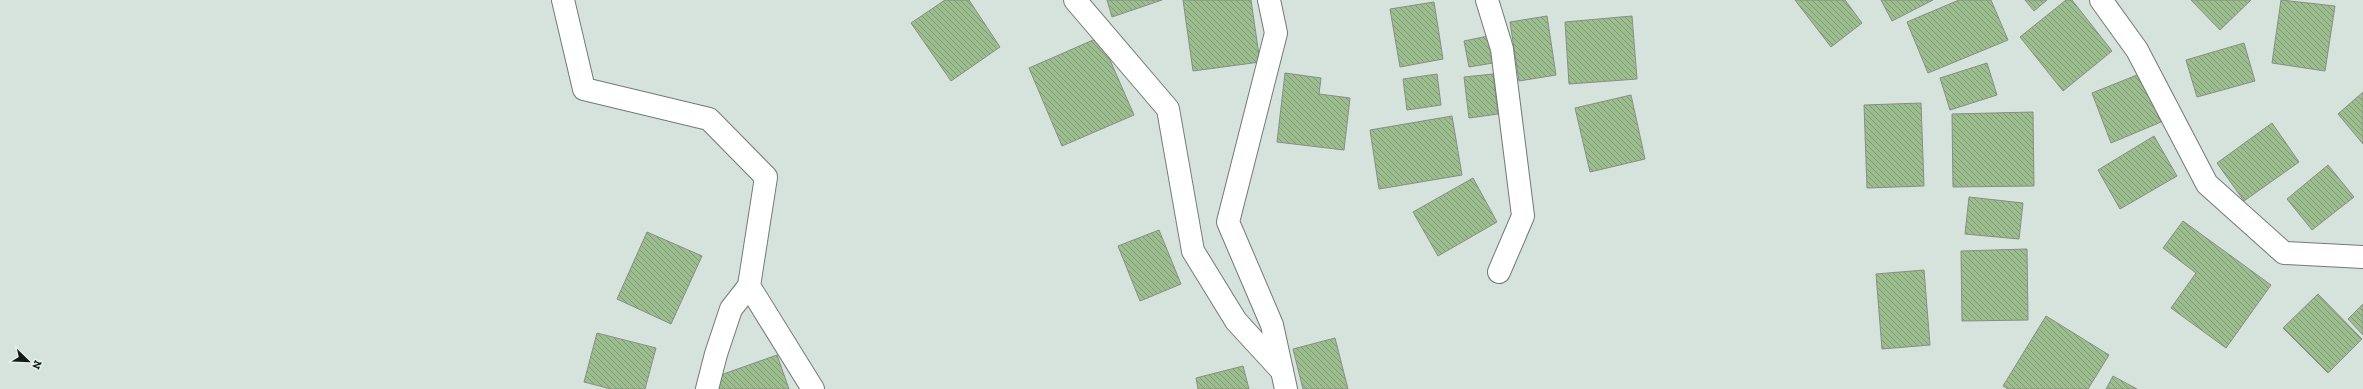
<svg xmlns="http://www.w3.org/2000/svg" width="2363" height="389" viewBox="0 0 2363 389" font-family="'Zilla Slab',serif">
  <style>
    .building { fill: url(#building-back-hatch); stroke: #888e86 }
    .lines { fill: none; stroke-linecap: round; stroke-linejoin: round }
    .street-casing { stroke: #717b76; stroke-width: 24 }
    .street { stroke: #fff; stroke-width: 22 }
  </style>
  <defs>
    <pattern id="building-back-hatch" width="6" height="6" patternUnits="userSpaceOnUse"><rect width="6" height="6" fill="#9cbe8f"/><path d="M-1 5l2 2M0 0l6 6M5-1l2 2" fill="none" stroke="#7e9a74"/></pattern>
  </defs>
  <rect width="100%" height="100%" fill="#d6e2dc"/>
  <!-- building -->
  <g class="building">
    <path d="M945,0H969L1000,47L951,81L911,23Z"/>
    <path d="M1107,0H1162L1112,17Z"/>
    <path d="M1183,0H1251L1260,62L1193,71Z"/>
    <path d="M1795,0H1845L1862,23L1831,47Z"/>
    <path d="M1881,0H1933L1892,21Z"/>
    <path d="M1959,0H1991L2008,40L1928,73L1907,22Z"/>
    <path d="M2025,0H2047L2034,11Z"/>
    <path d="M2066,0H2072L2112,51L2063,91L2020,37Z"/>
    <path d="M2191,0H2251L2220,30Z"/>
    <path d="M2281,0L2335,6L2325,71L2272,63Z"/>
    <path d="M1434,2L1443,59L1400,67L1390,9Z"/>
    <path d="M1547,16L1556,75L1519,81L1510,22Z"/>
    <path d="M1632,16L1637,79L1569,84L1565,22Z"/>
    <path d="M1488,36L1493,63L1469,67L1464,41Z"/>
    <path d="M1100,37L1134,115L1062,146L1029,68Z"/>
    <path d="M2244,43L2255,81L2197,97L2186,60Z"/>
    <path d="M1987,63L1997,95L1950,110L1940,78Z"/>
    <path d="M1285,73L1321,78L1319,94L1350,98L1344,150L1277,142Z"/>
    <path d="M2142,73L2161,122L2111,143L2092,93Z"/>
    <path d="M1437,74L1441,105L1407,110L1403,79Z"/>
    <path d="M1493,74L1498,114L1469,118L1464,77Z"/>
    <path d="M2363,92V144L2338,114Z"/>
    <path d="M1631,95L1645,159L1590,172L1575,108Z"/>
    <path d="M1921,103L1924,186L1867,188L1864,105Z"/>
    <path d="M2033,112L2034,186L1953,187L1952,114Z"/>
    <path d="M1452,116L1462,175L1379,189L1370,130Z"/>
    <path d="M2272,123L2299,162L2244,201L2217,163Z"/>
    <path d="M2154,136L2177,176L2120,209L2098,170Z"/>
    <path d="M2328,165L2354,197L2312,230L2287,199Z"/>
    <path d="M1473,178L1497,222L1438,256L1413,212Z"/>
    <path d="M1969,197L2023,203L2019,239L1965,234Z"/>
    <path d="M2183,221L2271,285L2226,348L2171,308L2196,273L2163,248Z"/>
    <path d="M1159,230L1181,284L1140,301L1118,246Z"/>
    <path d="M647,232L702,256L671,324L617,299Z"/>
    <path d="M2027,249L2028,320L1962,321L1961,251Z"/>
    <path d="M1924,270L1930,345L1882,349L1876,274Z"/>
    <path d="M2318,294L2362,339L2328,373L2283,328Z"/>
    <path d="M2363,304V335L2348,319Z"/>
    <path d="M2046,316L2109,355L2088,389H2008L2003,386Z"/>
    <path d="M597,333L656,348L645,389H611L584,382Z"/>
    <path d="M1335,338L1348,389H1303L1293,349Z"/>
    <path d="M777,355L789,389H719L715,377Z"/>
    <path d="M1243,366L1249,389H1198L1196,378Z"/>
    <path d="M2113,376L2137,389H2106Z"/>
  </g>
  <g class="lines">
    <defs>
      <g id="street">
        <path d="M563,0L584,89L709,119L766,177L749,286L813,389"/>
        <path d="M1075,0L1168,109L1193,251L1236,321L1282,371"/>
        <path d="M1269,0L1276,33L1228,222L1272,325L1286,389"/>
        <path d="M1487,0L1502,49L1523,216L1499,272"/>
        <path d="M2101,0L2137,50L2207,184L2284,253L2363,257"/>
        <path d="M707,389L716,354L731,309L749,286"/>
      </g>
    </defs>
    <!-- street casing -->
    <use href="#street" class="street-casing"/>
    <!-- street -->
    <use href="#street" class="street"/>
  </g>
  <!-- north arrow -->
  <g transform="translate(28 361) rotate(113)" stroke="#e3efe9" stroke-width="3" paint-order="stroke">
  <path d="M0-3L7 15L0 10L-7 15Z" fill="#151917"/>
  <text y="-6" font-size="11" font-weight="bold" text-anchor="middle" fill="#151917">N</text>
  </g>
</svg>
